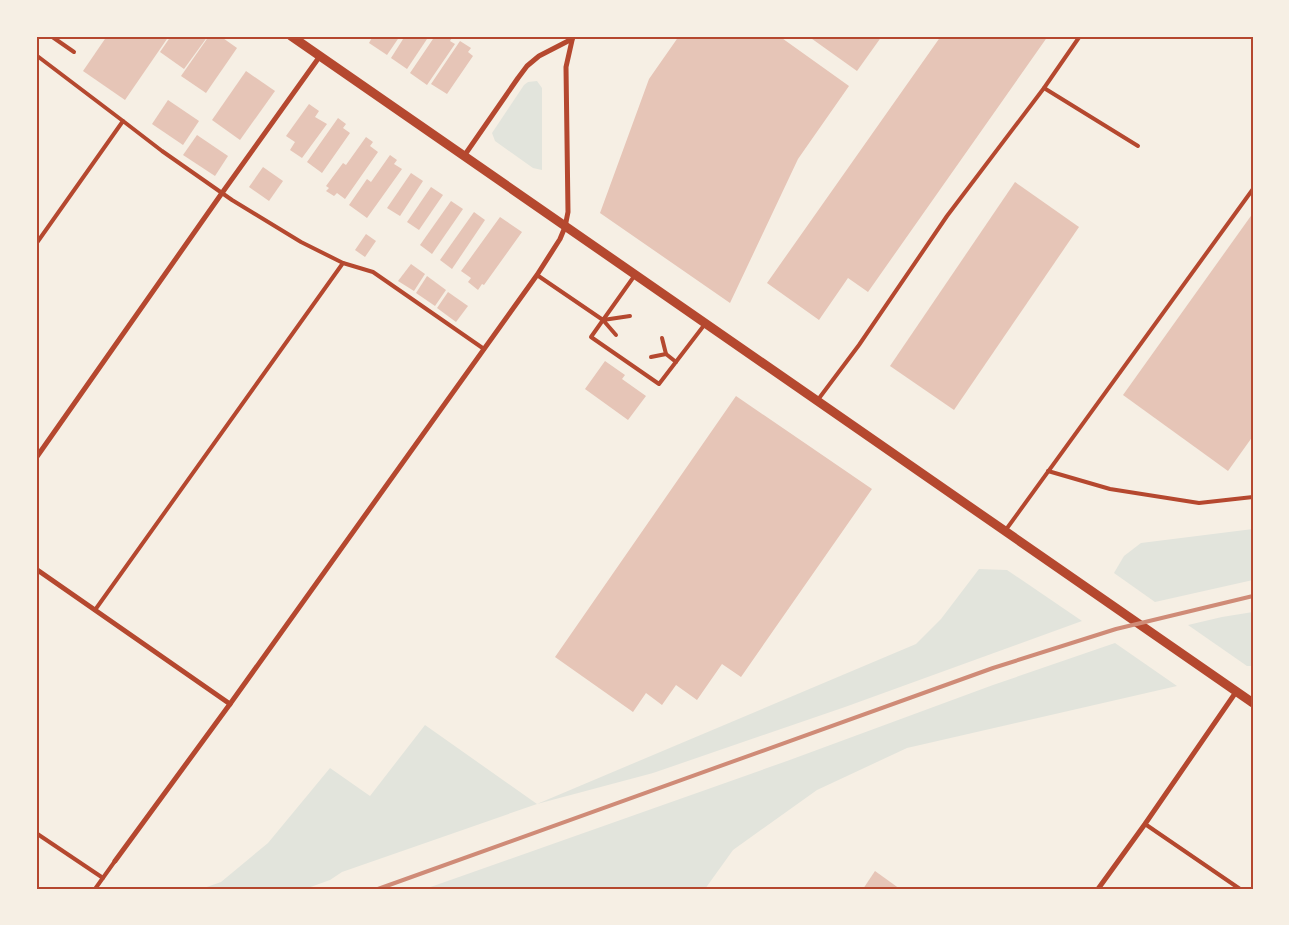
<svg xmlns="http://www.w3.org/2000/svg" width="1289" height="925" viewBox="0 0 1289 925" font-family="Quicksand,sans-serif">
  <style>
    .green { fill: #e2e4dc }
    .building { fill: #e6c5b7 }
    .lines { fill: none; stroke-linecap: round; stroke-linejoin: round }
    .service { stroke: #b5482f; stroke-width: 4 }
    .minor { stroke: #b5482f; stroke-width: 5 }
    .tertiary { stroke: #b5482f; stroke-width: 9 }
    .rail { stroke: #cf8b77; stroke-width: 4 }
    .neatline { fill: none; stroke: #b5482f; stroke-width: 2 }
  </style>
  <rect width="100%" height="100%" fill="#f6efe4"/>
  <!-- green -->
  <g class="green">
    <path d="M537,81L542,88V170L533,168L495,141L492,133L524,85L528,82Z"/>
    <path d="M1253,529V580L1155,602L1114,573L1124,556L1141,543Z"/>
    <path d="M979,569L1007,570L1082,621L845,707L653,773L537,804L342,872L330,880L305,889H201L221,882L268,843L330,768L370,796L425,725L537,804L916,644L941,619Z"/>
    <path d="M1253,612V666H1247L1188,625L1222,617Z"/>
    <path d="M1115,643L1177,686L907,748L817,790L733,850L705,889H425L787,761L993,685Z"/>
  </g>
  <!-- building -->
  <g class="building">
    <path d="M107,36H169L125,100L83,71Z"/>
    <path d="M171,36H208L184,69L160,52Z"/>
    <path d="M209,36H220L237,48L206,93L181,76Z"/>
    <path d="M373,36H400L387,55L369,43Z"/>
    <path d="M405,36H429L407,69L391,58Z"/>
    <path d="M435,36H453L450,41L455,44L427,85L410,73Z"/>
    <path d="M679,36H779L849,86L798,159L730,303L600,213L649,79Z"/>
    <path d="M808,36H882L857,71Z"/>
    <path d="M941,36H1048L868,292L848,278L819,320L767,283Z"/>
    <path d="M460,41L471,48L468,52L473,56L447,94L431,84Z"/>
    <path d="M246,71L275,91L240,140L212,120Z"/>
    <path d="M168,100L199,121L183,145L152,124Z"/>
    <path d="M309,104L319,111L315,117L327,124L302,158L290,150L295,142L286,136Z"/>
    <path d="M338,118L346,124L343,128L350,133L322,173L307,162Z"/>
    <path d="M197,135L228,156L215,176L183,155Z"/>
    <path d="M366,137L373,142L370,146L378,152L345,199L337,193L334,196L326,191L329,188L326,186L343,163L346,165Z"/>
    <path d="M390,155L397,160L394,164L402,169L367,218L349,205L367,179L371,182Z"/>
    <path d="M263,167L283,181L269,201L249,187Z"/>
    <path d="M411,173L423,181L400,216L387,208Z"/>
    <path d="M1015,182L1079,227L954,410L890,366Z"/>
    <path d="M431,187L443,195L419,230L407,222Z"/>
    <path d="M451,201L463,209L432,254L420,245Z"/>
    <path d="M474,212L485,220L452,269L440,260Z"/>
    <path d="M1253,213V436L1228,471L1123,395Z"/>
    <path d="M500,217L522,232L484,285L482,284L478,290L468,282L471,278L461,271Z"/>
    <path d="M366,234L376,241L365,257L355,250Z"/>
    <path d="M411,264L425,274L414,291L398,281Z"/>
    <path d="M427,276L446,290L435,306L416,293Z"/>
    <path d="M448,292L468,306L456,322L437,308Z"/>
    <path d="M605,361L625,375L622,379L646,396L628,420L585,389Z"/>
    <path d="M736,396L872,489L741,677L722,664L697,700L676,685L662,705L646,693L633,712L555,657Z"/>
    <path d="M875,871L900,889H863Z"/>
  </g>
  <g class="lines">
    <!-- service -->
    <g class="service">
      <path d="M51,36L74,52"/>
      <path d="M36,55L123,121"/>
      <path d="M1044,88L1138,146"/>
      <path d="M36,244L123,121L162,151L232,200L301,242L343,263"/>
      <path d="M537,275L603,320L635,275"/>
      <path d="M603,320L591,337L659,384L705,324"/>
      <path d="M616,335L603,320L630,316"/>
      <path d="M666,354L676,362"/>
      <path d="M651,357L666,354L662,338"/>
      <path d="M817,401L859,345L947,216L1044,88L1080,36"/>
      <path d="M1048,471L1110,489L1199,503L1253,497"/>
      <path d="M1005,531L1253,189"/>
      <path d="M95,610L343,263L373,272L484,349"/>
      <path d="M1145,824L1240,889"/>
      <path d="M36,833L103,878"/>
      <path d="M95,889L115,861"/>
    </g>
    <!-- minor -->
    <g class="minor">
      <path d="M464,156L518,78L527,66L539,56L572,39"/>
      <path d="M36,458L222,193L320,56"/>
      <path d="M36,569L230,704"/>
      <path d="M115,861L230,704L537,275L560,239L565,227L568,212L566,67L573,36"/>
      <path d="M1098,889L1145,824L1236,692"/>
    </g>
    <!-- tertiary -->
    <path class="tertiary" d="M291,36L1253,703"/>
    <!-- rail -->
    <path class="rail" d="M378,889L993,668L1116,629L1253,596"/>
  </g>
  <!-- border -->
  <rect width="1289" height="925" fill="none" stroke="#f6efe4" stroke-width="75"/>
  <rect x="38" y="38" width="1214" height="850" class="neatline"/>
</svg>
